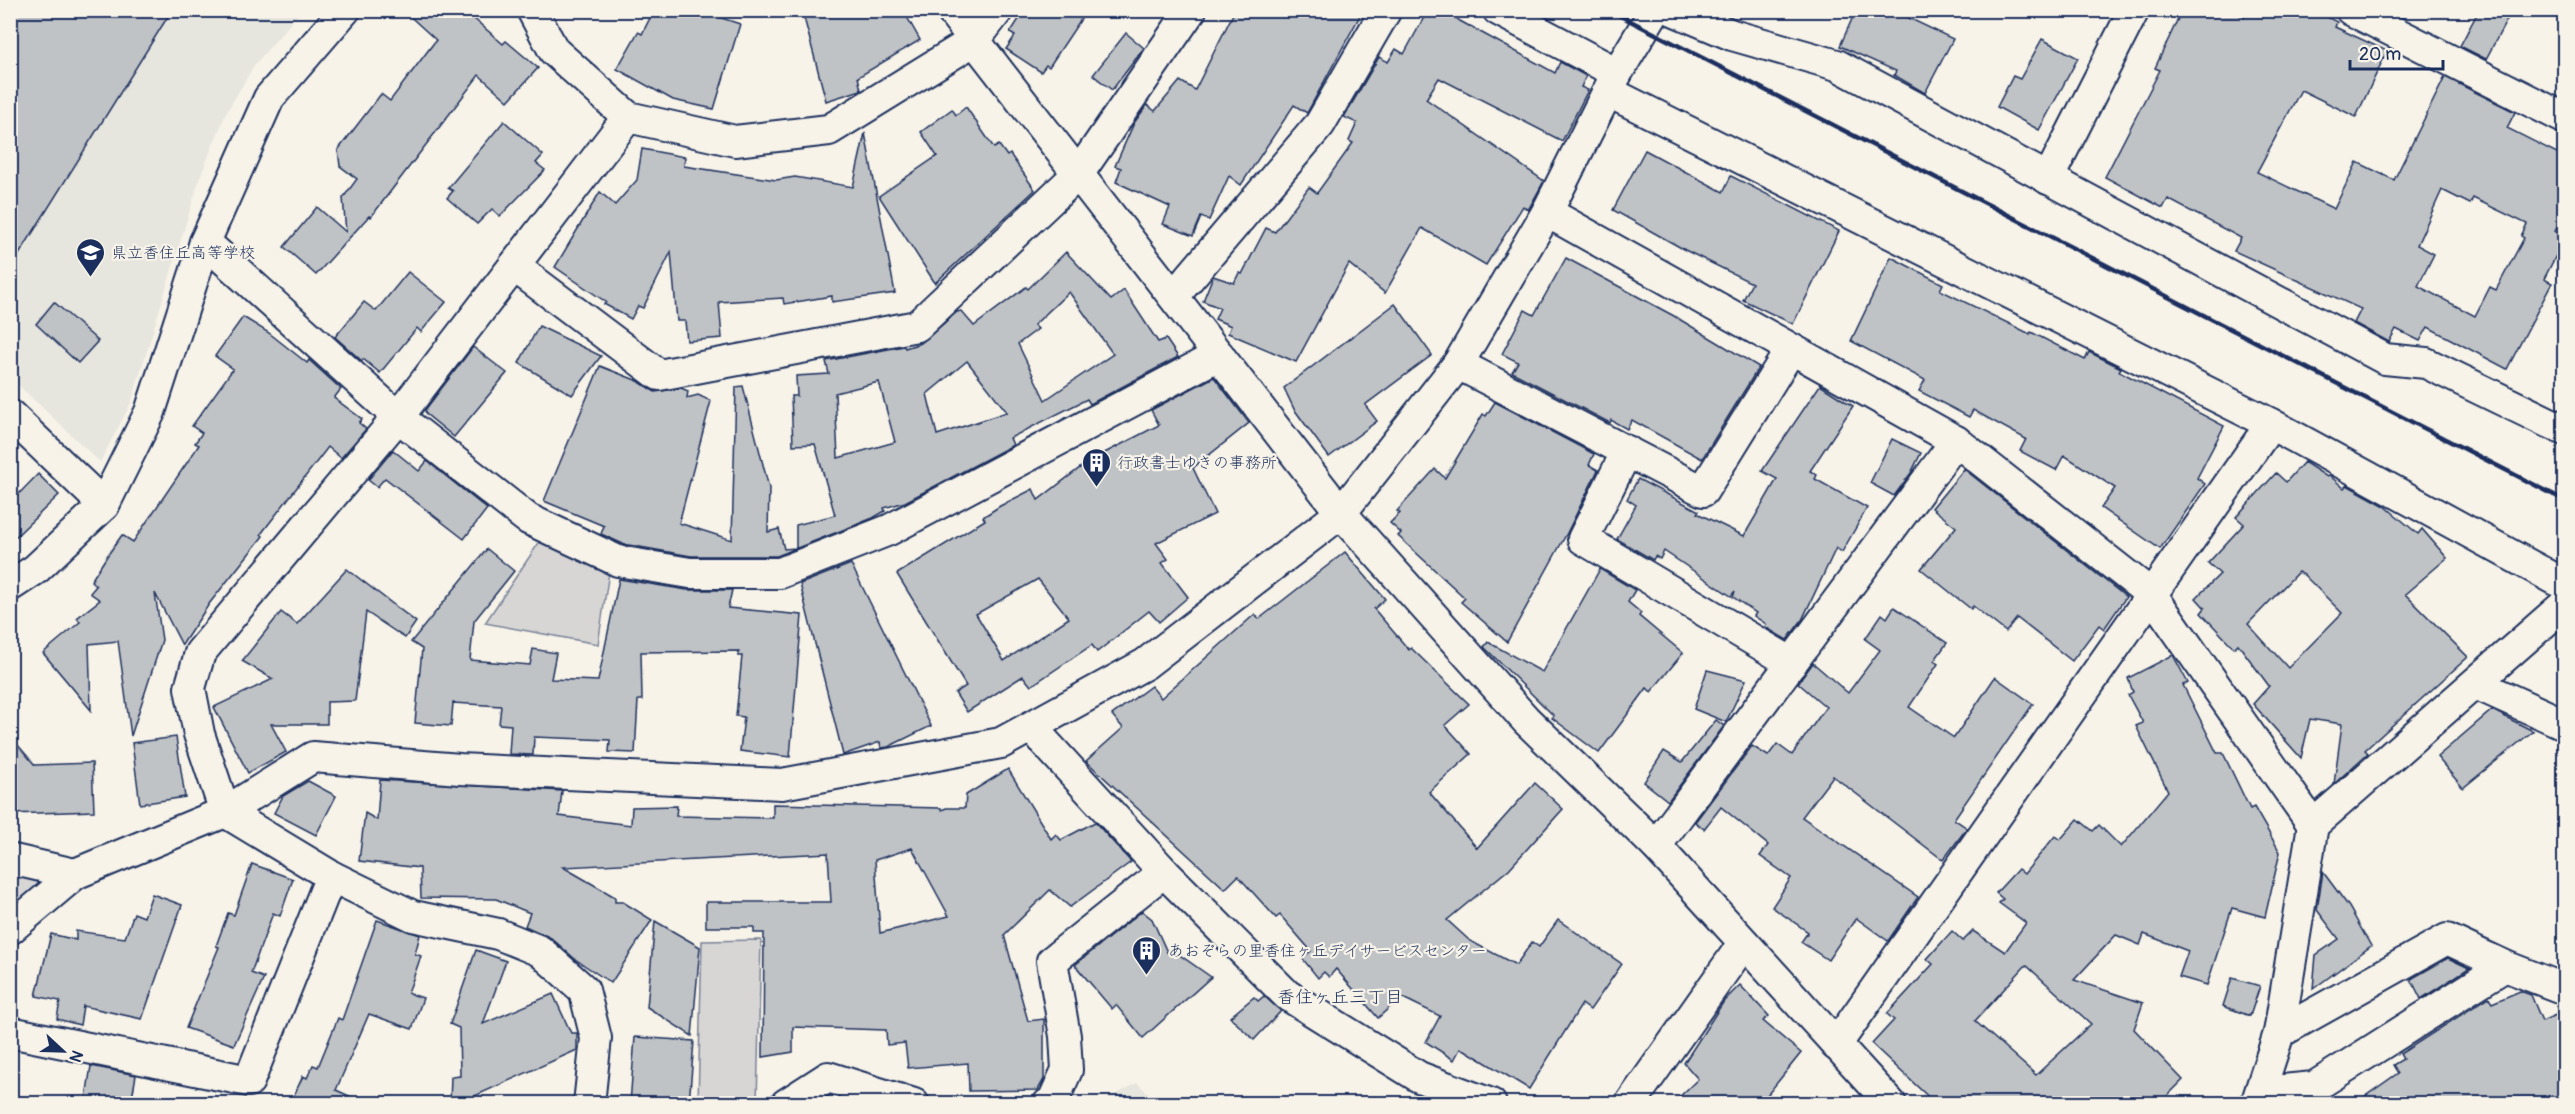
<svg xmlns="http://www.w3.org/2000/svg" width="2575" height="1114" viewBox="0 0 2575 1114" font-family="Pangolin,'Klee One',sans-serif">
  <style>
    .built { fill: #e6e5de }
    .green { fill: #d7d6d4; stroke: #798299; stroke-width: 1.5 }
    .building { fill: #c0c3c5; stroke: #1b2f5e; stroke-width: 1.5; fill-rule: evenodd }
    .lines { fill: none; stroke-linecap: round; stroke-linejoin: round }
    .minor-casing { stroke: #1b2f5e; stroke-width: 34 }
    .minor { stroke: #f7f3e8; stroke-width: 30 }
    .rail { stroke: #1b2f5e; stroke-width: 4.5 }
    .labels { text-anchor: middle; stroke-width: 4.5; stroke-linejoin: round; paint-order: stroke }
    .poi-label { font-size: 16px; fill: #1b2f5e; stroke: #f7f3e8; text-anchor: start }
    .neighbourhood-label { font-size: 18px; fill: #1b2f5e; stroke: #f7f3e8 }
  </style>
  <rect width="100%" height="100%" fill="#f7f3e8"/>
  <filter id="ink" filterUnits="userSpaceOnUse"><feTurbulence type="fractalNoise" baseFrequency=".0167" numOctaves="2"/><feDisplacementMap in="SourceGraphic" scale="12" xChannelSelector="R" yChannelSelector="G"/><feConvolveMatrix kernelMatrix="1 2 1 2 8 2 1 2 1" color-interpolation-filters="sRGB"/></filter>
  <g filter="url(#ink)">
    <!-- built -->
    <g class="built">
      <path d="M10,11H301L255,64L226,113L200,177L131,403L100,462L11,378Z"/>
      <path d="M1137,1083L1160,1103H1100Z"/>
    </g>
    <!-- green -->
    <g class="green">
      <path d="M542,538L609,572L598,644L485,623Z"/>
      <path d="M11,871L52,878L11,916Z"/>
      <path d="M761,940L757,1103H698L702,941Z"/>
    </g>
    <!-- building -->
    <g class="building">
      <path d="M10,10H172L10,269Z"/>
      <path d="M403,10H464L503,44L506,41L538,68L508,101L479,75L371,217L369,216L316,275L284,247L317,207L346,232L343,198L357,179L340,166L338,150L381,94L390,101L436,40Z"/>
      <path d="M654,10H697L740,24L714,109L673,100L617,69L638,32L642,34Z"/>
      <path d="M802,10H903L920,40L858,77L861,90L826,101Z"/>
      <path d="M1025,10H1087L1049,67L1046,65L1041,72L1006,49L1015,36L1010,33Z"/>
      <path d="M1235,10H1363L1307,113L1294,105L1241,185L1229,176L1209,220L1201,217L1193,236L1163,224L1170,207L1116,182L1121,168L1115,166L1134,123L1147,105L1155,111L1180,81L1195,90Z"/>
      <path d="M1428,10H1446L1460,21L1555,73L1560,62L1586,76L1581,87L1588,90L1562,141L1439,78L1426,99L1544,181L1528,210L1523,206L1486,265L1422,228L1385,293L1349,264L1296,362L1228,333L1231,326L1215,319L1220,308L1203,301L1213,276L1234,283L1239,273L1242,274L1266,228L1275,232L1309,187L1317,193L1353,143L1349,141L1357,123L1344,117L1379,57L1388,62L1396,49L1404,54Z"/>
      <path d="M1856,10H1892L1953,39L1925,93L1894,75L1896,71L1840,46Z"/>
      <path d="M2182,10H2231L2244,18L2247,10H2313L2337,22L2335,27L2387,51L2356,117L2301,90L2257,172L2334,209L2357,162L2394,180L2445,77L2515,112L2507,128L2565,157V213L2555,231L2565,238L2544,279L2552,283L2507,369L2428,327L2420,341L2396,329L2389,342L2354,323L2361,309L2234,251L2241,238L2168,199L2163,208L2105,177L2160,70L2155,68ZM2442,190L2470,204L2473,198L2527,224L2521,236L2524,238L2496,290L2490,287L2475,316L2418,286L2434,254L2417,245Z"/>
      <path d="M2479,10H2512L2486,59L2460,46Z"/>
      <path d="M1126,33L1144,48L1112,90L1093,75Z"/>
      <path d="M2042,39L2078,58L2039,130L1997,107L2013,76L2020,79Z"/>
      <path d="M966,107L994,148L999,145L1007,156L1010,154L1035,190L935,283L879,196L937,156L921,132L952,109L956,115Z"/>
      <path d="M504,121L543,155L536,163L545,170L500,216L492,209L477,224L447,198L453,191L448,188Z"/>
      <path d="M865,133L895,293L832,302V296L784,304L783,298L719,302L722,338L687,341L685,321H677L671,252L643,308L638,306L631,319L604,304L606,302L555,267L600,192L615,205L637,180L642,149L685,157L684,166L776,180L795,177L853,187Z"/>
      <path d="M1645,150L1723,192L1731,176L1839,231L1793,324L1743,300L1752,283L1685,250L1613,210Z"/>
      <path d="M1066,252L1111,300L1124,290L1158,342L1166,339L1178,357L1090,404L1087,399L1010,438L1013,445L905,502L884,508L885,511L873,518L777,556H691L623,544L601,534L604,526L544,501L600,366L638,381L655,392L681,388L688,391L687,398L698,395L711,401L679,523L732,540L736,387L743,386L769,488L768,532L779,529L784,549L796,548V525L835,515L815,444L793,445L791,396H797L796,376L829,374L826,361L904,346L905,348L921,343L957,312L961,311L974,326L1026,287L1028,289ZM1069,292L1113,354L1045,400L1018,344L1038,329L1034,325ZM967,361L1007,412L937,435L927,394ZM879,382L895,442L838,458L835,393Z"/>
      <path d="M1891,257L1943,284L1940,290L2030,334L2031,332L2085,360L2089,352L2121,368L2119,371L2224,426L2197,478L2205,484L2160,549L2101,508L2115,488L2064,455L2056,470L2020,451L2026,439L1973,410L1969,417L1919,391L1925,380L1851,341Z"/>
      <path d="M1566,258L1674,316L1759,367L1702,459L1632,420L1627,429L1611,420L1610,423L1512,372L1518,362L1502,354L1525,310L1534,315Z"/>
      <path d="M408,272L446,302L421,332L417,328L380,373L363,359L362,361L335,337L364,302L376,311Z"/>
      <path d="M54,302L98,341L78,363L36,324Z"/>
      <path d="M1395,304L1432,355L1365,405L1377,421L1329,457L1294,409L1284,388Z"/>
      <path d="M243,317L269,333L307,363L309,360L341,389L334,398L362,419L359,423L366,429L341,458L328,447L261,534L263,536L209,604L182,645L155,593L162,640L131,736L118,641L89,644L91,710L43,653L80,622L77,618L100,600L90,593L96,586L91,581L107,556L122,535L133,542L199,445L195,443L202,433L192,426L233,369L215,356Z"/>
      <path d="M539,326L601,356L572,395L519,363Z"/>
      <path d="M473,347L507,373L454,437L426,414L425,410Z"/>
      <path d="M1214,377L1249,423L1193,468L1215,514L1156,543L1168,559L1162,563L1188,597L1159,622L1149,611L1097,652L1092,645L1031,686L1023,676L967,712L955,693L966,686L897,574L985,520L983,517L1000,506L1033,489L1038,500L1089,461L1159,425L1151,410ZM1038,579L1069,618L1004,661L976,614Z"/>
      <path d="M1820,385L1853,406L1810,471L1817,475L1815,479L1867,508L1842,552L1836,548L1802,620L1787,640L1765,627L1766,624L1754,616L1756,613L1733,597L1735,591L1731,596L1664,551L1660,559L1655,556L1653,560L1617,539L1636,505L1627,499L1638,479L1699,511L1697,513L1744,536L1777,479L1762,471Z"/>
      <path d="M1495,402L1594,454L1589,465L1598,470L1567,533L1507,642L1461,602L1465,598L1398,536L1401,533L1390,523L1400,513L1397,511L1435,469L1445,478L1483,414L1486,416Z"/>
      <path d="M1892,439L1921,453L1911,473L1894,496L1870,483Z"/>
      <path d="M393,450L419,471L427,461L487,509L464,539L385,478L377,487L368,480Z"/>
      <path d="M2304,462L2327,477L2330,476L2344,488L2347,485L2385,506L2418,534L2422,529L2447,558L2405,594L2468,657L2365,750L2368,753L2334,784L2342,724L2310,719L2301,758L2253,704L2269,686L2238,644L2234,648L2201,613L2205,608L2196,598L2220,574L2208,563L2244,524L2236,517L2276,473L2286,482ZM2298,572L2304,575L2342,613L2288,668L2248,624Z"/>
      <path d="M1964,469L2126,597L2104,629L2099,625L2072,661L2017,618L2006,632L1973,606L1971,609L1921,569L1956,527L1932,508Z"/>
      <path d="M38,474L59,495L10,542V503Z"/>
      <path d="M487,549L514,571L474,621L470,660L530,665L533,649L556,653L551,679L598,681L619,579L687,590H732L728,608L802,615L790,757L740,751L744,717L736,716L742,656H738L739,651L641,652L642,700H638L635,753L609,752L610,740L534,737L533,755L509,754L511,725L499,724L501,706L453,703L451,726L415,723L422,649L411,642Z"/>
      <path d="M1345,552L1385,599L1374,609L1409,650L1411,648L1469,704L1445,725L1471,754L1429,792L1477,848L1535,783L1563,809L1509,869L1447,920L1470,941L1516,965L1532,942L1539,947L1558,920L1622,964L1590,1010L1582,1004L1529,1089L1465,1050L1460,1049L1454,1060L1426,1042L1440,1016L1401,997L1378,1018L1336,969L1329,977L1324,972L1318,978L1302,958L1311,951L1280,915L1276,918L1238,876L1225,889L1086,761L1123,728L1112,715L1151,686L1161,698L1255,614L1259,619Z"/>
      <path d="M851,564L931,726L888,747L881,748L880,742L843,755L800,584Z"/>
      <path d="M347,569L416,622L405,638L366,612L355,701L327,702V724H271L286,752L248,773L214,707L273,679L242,661L281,612L297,624Z"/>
      <path d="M1600,569L1635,590L1628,602L1641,613L1639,616L1683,653L1651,692L1647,688L1599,753L1552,718L1554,716L1484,647L1488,642L1542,672Z"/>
      <path d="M1894,607L1947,643L1934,661L1938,664L1909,707L1954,738L1995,677L2033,704L1954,819L1967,828L1943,860L1833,776L1802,817L1918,897L1888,941L1856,918L1828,960L1801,942L1808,932L1772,907L1791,878L1760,856L1768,845L1721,807L1704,829L1695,822L1752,746L1768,756L1777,744L1792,755L1826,707L1798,683L1813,663L1848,693L1880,650L1865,639L1882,614L1887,618Z"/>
      <path d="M2173,655L2188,683L2183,685L2217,753H2223L2250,809L2254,807L2280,852L2265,917L2232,908L2207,985L2179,977L2188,951L2144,934L2140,945L2116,935L2074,980L2143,1003L2134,1029L2183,1080L2159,1104H1936L1872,1044L1894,1020L1887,1014L1933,964L1927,959L1952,931L1963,941L1973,931L2005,952L2026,923L1999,903L2003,899L1996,893L2018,869L2024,874L2055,836L2060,840L2078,819L2093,831L2099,825L2121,847L2168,791L2136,726L2143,723L2128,695L2133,692L2128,678ZM2026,965L2091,1024L2036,1075L1975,1021Z"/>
      <path d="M1707,670L1746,680L1726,722L1694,709Z"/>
      <path d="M2492,710L2533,731L2463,788L2437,757Z"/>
      <path d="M1716,720L1724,726L1668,801L1644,782L1664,751L1682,762Z"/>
      <path d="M10,736L35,765L92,763L94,811L10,814Z"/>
      <path d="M176,737L185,797L140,804L132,743Z"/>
      <path d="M1008,769L1051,839L1056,834L1061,840L1095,822L1131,862L1070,907L1050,890L1004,935L1028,1021L1044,1019V1079L1038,1090L969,1091L968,1063L908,1068L905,1043L887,1045L886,1030L793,1027V1052L763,1057L764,933H754V927H706V902H831L828,853L563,867L615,897V902H623L652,920L611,983L575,959L551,938L525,926L530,913L496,899L421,898L420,868L359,861L365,813L377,820L380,780L562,791L559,816L631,825L632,807L677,806L676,816L773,818V804L941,808L942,810L946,808H965L966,795ZM912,848L949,916L880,933L875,860Z"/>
      <path d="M308,781L336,796L316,835L274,813L283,796Z"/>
      <path d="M252,864L293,879L280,916L273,913L251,973L264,978L234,1045L186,1028L219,947L216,946L228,913L234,915Z"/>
      <path d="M2323,872L2349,907L2371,946L2313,989L2316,955L2339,939L2317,910Z"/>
      <path d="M152,894L182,905L142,1019L83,1006L80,1025L57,1019L60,1001L36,996L51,934L76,940V931L125,938L134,913L144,917Z"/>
      <path d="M1142,911L1152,919L1167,952L1171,949L1211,977L1143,1038L1116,1005L1112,1009L1075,965Z"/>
      <path d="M377,920L420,935L415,954L421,956L408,993L423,998L412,1029L369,1014L336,1090L367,1104H290L303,1076L307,1078L313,1065L318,1067L338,1018L342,1020Z"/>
      <path d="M655,921L700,947L692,1036L647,1007Z"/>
      <path d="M476,950L506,961L483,1024L553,994L571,1033H577V1050L457,1104H450L451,1077L460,1076L459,1028L450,1024Z"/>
      <path d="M2448,958L2469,968L2421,999L2411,979Z"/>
      <path d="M2232,978L2260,986L2250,1016L2223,1006Z"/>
      <path d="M1740,985L1769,1016L1763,1021L1801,1053L1760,1104H1672L1698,1079L1684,1063L1724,1001Z"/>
      <path d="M2520,991L2531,995L2542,1021L2565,1011V1104H2354L2398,1073L2393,1065L2403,1059L2400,1054L2489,997L2492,1003Z"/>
      <path d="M1264,996L1281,1011L1254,1040L1230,1017L1254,997L1258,1001Z"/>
      <path d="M635,1037L694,1041L689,1104H630Z"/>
      <path d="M91,1066L136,1075L131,1104H85Z"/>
    </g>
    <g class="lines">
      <defs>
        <g id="minor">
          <path d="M532,10L554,51L628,117L735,141L829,130L975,40L998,10"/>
          <path d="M951,10L1341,513L1526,720L1656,846L1891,1104"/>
          <path d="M1498,10L1617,73"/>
          <path d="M1673,10L1732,35L1837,65L2385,359L2426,363L2564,430"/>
          <path d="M2351,10L2564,118"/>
          <path d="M1609,92L2271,424L2564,584"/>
          <path d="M2048,179L2134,10"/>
          <path d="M1547,212L1956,441L2152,595L2313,825"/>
          <path d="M205,242L398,417L528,519L618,561L690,573H780L889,530L1219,355"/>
          <path d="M514,266L659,375L917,326L1079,173L1191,10"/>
          <path d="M1174,296L1320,124L1386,10"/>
          <path d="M1458,364L1703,491L1791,349"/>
          <path d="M10,415L104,505"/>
          <path d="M1627,451L1583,539L1792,663"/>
          <path d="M10,586L36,569L104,505L150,412L205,242L269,98L345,10"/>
          <path d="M2476,684L2564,724"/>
          <path d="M1031,727L1164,872L1287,995L1419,1077L1491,1104"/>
          <path d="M1656,846L1956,441"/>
          <path d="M10,859L75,874"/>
          <path d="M10,929L75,874L225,812L313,757L460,769L782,784L1001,743L1145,664L1341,513L1458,364L1547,212L1617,73L1655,10"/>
          <path d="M10,1032L249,1081L331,876"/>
          <path d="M2279,1033L2447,939L2505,966L2564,989"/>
          <path d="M1836,1045L2271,424"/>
          <path d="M2262,1092L2314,1087L2505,966"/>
          <path d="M589,1104L596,1038L584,990L540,951L498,934L413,916L331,876L225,812L199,734L190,688L200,653L398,417L628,117"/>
          <path d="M786,1104L828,1077L914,1104"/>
          <path d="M1048,1104L1053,1101L1067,1070L1065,1036L1052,961L1164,872"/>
          <path d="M1630,1104L1743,944"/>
          <path d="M2256,1104L2279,1033L2313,825L2564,605"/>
        </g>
      </defs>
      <!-- minor casing -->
      <use href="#minor" class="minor-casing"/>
      <!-- minor -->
      <use href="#minor" class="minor"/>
      <!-- rail -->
      <path class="rail" d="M1609,10L2564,500"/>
    </g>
  </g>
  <!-- icons -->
  <defs>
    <symbol id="school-pin" viewBox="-11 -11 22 30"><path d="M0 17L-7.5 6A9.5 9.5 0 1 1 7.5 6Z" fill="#1b2f5e" stroke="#f7f3e8"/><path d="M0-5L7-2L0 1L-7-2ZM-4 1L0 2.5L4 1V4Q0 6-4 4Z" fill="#fff"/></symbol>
    <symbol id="building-pin" viewBox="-11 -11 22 30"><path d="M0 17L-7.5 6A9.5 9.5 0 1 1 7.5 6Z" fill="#1b2f5e" stroke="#f7f3e8"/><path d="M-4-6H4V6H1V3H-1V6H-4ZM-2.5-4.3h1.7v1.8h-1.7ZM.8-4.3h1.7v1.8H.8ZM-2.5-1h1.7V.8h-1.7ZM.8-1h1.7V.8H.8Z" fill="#fff"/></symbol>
  </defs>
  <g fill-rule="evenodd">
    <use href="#school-pin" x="74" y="236" width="33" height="45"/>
    <use href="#building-pin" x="1080" y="446" width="33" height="45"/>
    <use href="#building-pin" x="1130" y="934" width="33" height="45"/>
  </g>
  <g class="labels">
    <!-- poi labels -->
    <g class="poi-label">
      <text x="111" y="258">県立香住丘高等学校</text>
      <text x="1117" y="468">行政書士ゆきの事務所</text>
      <text x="1168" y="956">あおぞらの里香住ヶ丘デイサービスセンター</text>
    </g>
    <!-- neighbourhood labels -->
    <g class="neighbourhood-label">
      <text x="1340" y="1003">香住ヶ丘三丁目</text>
    </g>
  </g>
  <!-- margin -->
  <rect width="2575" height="1114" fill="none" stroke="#f7f3e8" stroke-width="36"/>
  <rect x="18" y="18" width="2539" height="1078" fill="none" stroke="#1b2f5e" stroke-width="2" filter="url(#ink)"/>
  <!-- north arrow -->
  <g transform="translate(63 1051) rotate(112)" stroke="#f7f3e8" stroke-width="4.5" paint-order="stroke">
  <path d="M0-4.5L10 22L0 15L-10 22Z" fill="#1b2f5e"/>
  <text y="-9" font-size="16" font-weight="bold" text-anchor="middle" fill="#1b2f5e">N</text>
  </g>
  <!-- scale -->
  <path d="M2350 60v9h93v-9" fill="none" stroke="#1b2f5e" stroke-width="3"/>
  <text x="2359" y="60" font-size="18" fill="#1b2f5e" stroke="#f7f3e8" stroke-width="4.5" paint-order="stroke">20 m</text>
</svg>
